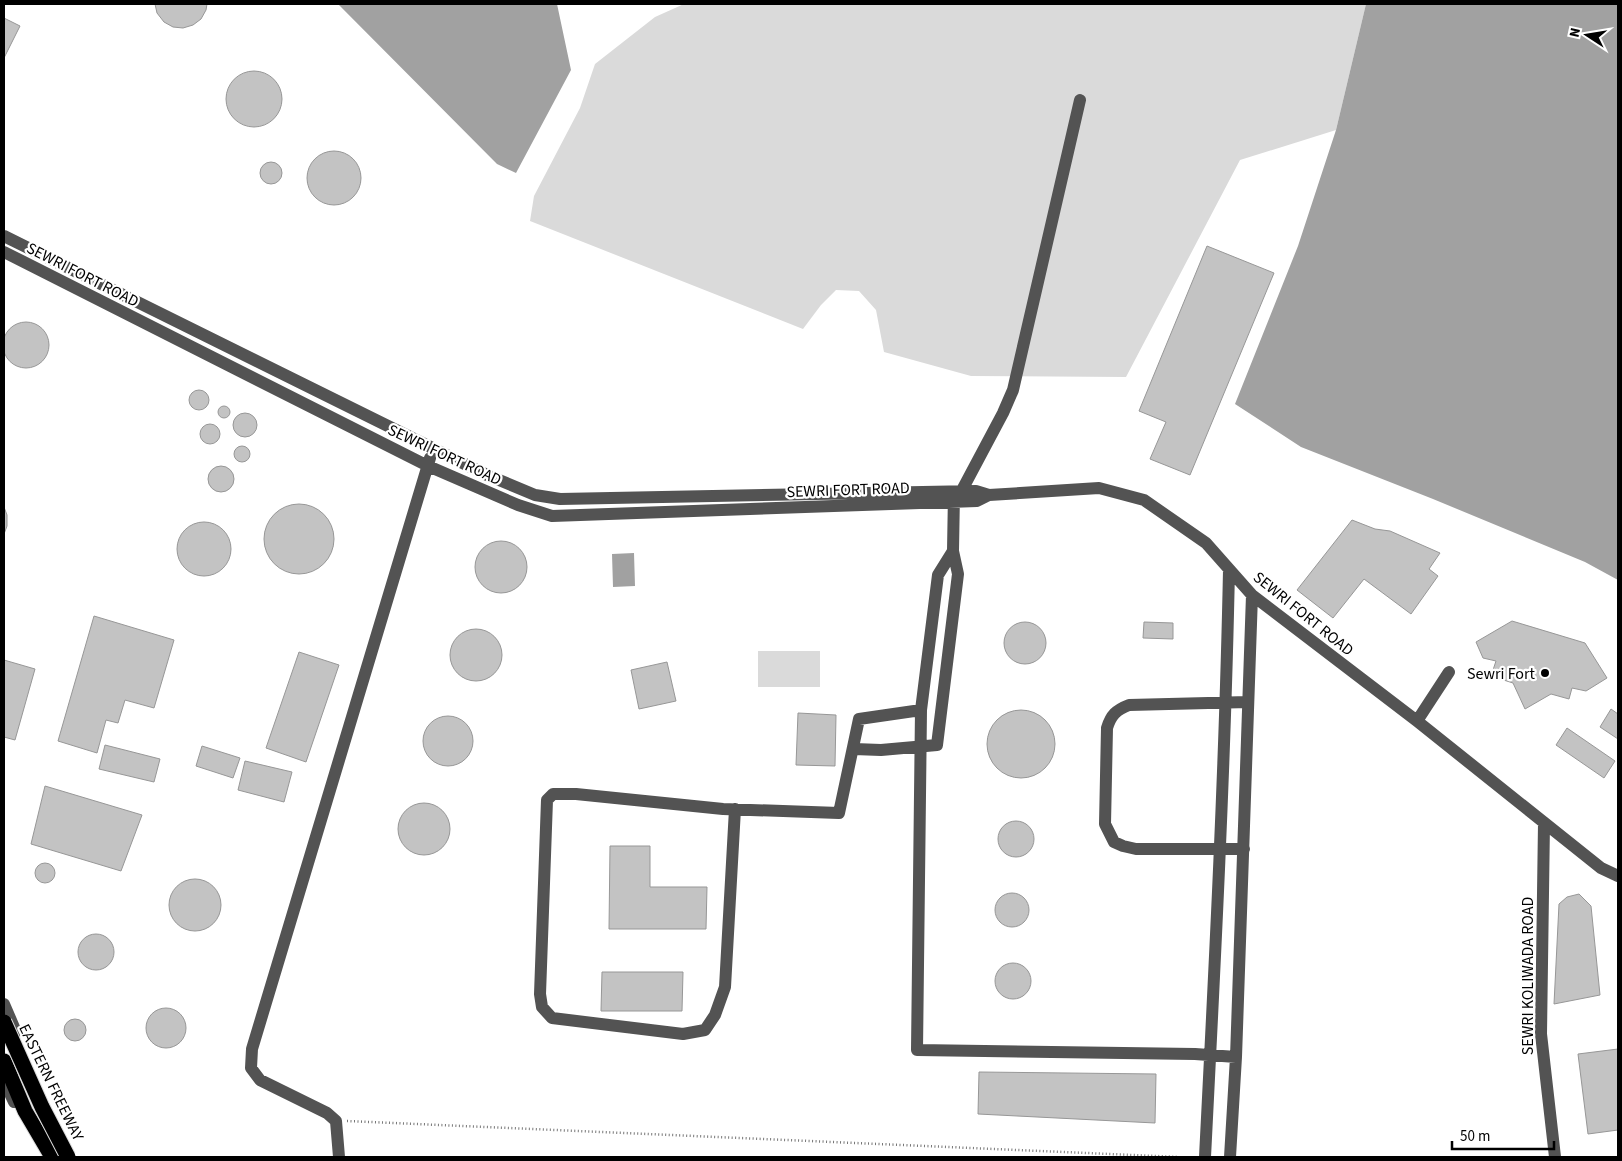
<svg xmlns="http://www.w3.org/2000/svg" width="1622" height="1161" font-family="'Source Sans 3',sans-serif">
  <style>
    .green { fill: #dadada }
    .water { fill: #a1a1a1 }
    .building { fill: #c3c3c3; stroke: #979797 }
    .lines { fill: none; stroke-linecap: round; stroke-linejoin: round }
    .highway-casing { stroke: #dbdbdb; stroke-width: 17 }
    .path { stroke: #757575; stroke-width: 2.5; stroke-dasharray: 1 2.5; stroke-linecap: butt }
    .minor { stroke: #535353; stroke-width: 12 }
    .highway { stroke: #000; stroke-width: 15 }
    .highway-bridge-casing { stroke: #dbdbdb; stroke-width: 17; stroke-linecap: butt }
    .highway-bridge { stroke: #000; stroke-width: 15 }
    .poi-dot { fill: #000; stroke: #fff; stroke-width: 2 }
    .labels { text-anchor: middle; stroke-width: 4.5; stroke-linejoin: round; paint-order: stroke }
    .street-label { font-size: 16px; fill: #000; stroke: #fff }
    .poi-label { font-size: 16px; fill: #000; stroke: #fff; text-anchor: end }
  </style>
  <rect width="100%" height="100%" fill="#fff"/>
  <!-- green -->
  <path class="green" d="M 684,4 L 1366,4 L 1336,130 L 1240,160 L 1126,377 L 971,376 L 884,352 L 876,310 L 859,291 L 836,290 L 821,305 L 803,329 L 530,221 L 534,196 L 580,108 L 595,64 L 655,17 Z
    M 758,651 L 820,651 L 820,687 L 758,687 Z"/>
  <!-- water -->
  <path class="water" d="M 338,4 L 557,4 L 571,70 L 516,173 L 497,164 Z
    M 1366,4 L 1618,4 L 1618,580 L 1585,562 L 1433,499 L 1301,447 L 1235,404 L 1298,246 L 1336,130 Z
    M 634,553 L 635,586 L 613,587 L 612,554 Z"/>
  <!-- building -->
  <path class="building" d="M 155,4 L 207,4 L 206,10 L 201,19 L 193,25 L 183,28 L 173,27 L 164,22 L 157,13 Z
    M 4,18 L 20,26 L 4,58 Z
    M226 99a28 28 0 1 1 56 0a28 28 0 1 1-56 0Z
    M307 178a27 27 0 1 1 54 0a27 27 0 1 1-54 0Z
    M260 173a11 11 0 1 1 22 0a11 11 0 1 1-22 0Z
    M 1207,246 L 1274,273 L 1190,475 L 1150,459 L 1166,422 L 1139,411 Z
    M3 345a23 23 0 1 1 46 0a23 23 0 1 1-46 0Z
    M189 400a10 10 0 1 1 20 0a10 10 0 1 1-20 0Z
    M218 412a6 6 0 1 1 12 0a6 6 0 1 1-12 0Z
    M233 425a12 12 0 1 1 24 0a12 12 0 1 1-24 0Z
    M200 434a10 10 0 1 1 20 0a10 10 0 1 1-20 0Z
    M234 454a8 8 0 1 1 16 0a8 8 0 1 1-16 0Z
    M208 479a13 13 0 1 1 26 0a13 13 0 1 1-26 0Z
    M264 539a35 35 0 1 1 70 0a35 35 0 1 1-70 0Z
    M 4,507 L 7,515 L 7,526 L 4,534 Z
    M 1352,520 L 1375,529 L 1390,531 L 1440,553 L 1429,569 L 1438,576 L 1411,614 L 1364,579 L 1333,618 L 1297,590 Z
    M177 549a27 27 0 1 1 54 0a27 27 0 1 1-54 0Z
    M475 567a26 26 0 1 1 52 0a26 26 0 1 1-52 0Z
    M 94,616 L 174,640 L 154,708 L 125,700 L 118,723 L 106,720 L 97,753 L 58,741 Z
    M 1512,621 L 1585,643 L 1607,678 L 1586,691 L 1572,688 L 1569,699 L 1551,694 L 1525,709 L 1513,683 L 1491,676 L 1496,661 L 1483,658 L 1476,642 Z
    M 1144,622 L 1173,623 L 1173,639 L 1143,638 Z
    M1004 643a21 21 0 1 1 42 0a21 21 0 1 1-42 0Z
    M450 655a26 26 0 1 1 52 0a26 26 0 1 1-52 0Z
    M 299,652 L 339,665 L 306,762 L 266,748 Z
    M 4,660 L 35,669 L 15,740 L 4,737 Z
    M 667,662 L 676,701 L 639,709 L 631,670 Z
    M 1611,709 L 1618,714 L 1618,739 L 1600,727 Z
    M987 744a34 34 0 1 1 68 0a34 34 0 1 1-68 0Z
    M 798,713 L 836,715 L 835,766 L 796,765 Z
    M423 741a25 25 0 1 1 50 0a25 25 0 1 1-50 0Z
    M 1567,728 L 1615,761 L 1604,778 L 1556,745 Z
    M 105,745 L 160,759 L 154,782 L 99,769 Z
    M 202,746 L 240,758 L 233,778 L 196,766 Z
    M 245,761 L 292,772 L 284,802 L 238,790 Z
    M 45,786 L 142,815 L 121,871 L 31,844 Z
    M398 829a26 26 0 1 1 52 0a26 26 0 1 1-52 0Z
    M998 839a18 18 0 1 1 36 0a18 18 0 1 1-36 0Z
    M 610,846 L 650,846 L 650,887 L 707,887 L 706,929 L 609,929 Z
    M35 873a10 10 0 1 1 20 0a10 10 0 1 1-20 0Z
    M169 905a26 26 0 1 1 52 0a26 26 0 1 1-52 0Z
    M995 910a17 17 0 1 1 34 0a17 17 0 1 1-34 0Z
    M 1579,894 L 1591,906 L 1600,995 L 1554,1004 L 1559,904 L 1567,897 Z
    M78 952a18 18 0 1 1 36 0a18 18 0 1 1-36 0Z
    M995 981a18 18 0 1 1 36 0a18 18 0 1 1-36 0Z
    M 602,972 L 683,972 L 682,1011 L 601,1011 Z
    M146 1028a20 20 0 1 1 40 0a20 20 0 1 1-40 0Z
    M64 1030a11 11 0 1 1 22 0a11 11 0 1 1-22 0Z
    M 1618,1049 L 1618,1130 L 1588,1134 L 1578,1054 Z
    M 979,1072 L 1156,1074 L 1155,1123 L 978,1114 Z"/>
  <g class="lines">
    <!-- highway casing -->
    <g class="highway-casing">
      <path id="highway" d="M 4,1061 L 25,1111 L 52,1157"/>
    </g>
    <!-- path -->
    <path class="path" d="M 347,1121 L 1179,1157"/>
    <!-- minor -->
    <path class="minor" d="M 4,236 L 487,475 L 535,495 L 560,499 L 976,491 L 989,495
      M 4,252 L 428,466 L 518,505 L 552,516 L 977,501 L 989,495 L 1099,488 L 1144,500 L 1206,543 L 1252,595 L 1417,721 L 1601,868 L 1618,876
      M 961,499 L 961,492 L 1003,413 L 1013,390 L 1080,100
      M 921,710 L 917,1050 L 1195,1054 L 1236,1057
      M 1417,721 L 1449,672
      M 854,749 L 881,750 L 937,745 L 958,574 L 953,551 L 954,493
      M 735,809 L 725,987 L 715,1015 L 705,1030 L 683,1034 L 552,1018 L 542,1007 L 540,994 L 547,800 L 553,794 L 576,794 L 723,809 L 839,813 L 859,719 L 921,710 L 938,575 L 953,551
      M 1544,823 L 1541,1034 L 1555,1157
      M 1244,849 L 1136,849 L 1123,846 L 1114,842 L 1105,824 L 1107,728 C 1111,715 1116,710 1129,705 L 1248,702
      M 4,1004 L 16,1032
      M 4,1081 L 14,1102
      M 339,1157 L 336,1121 L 327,1113 L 260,1080 L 251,1068 L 252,1049 L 430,458
      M 1205,1157 C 1215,961 1225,766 1229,570
      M 1230,1157 L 1236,1057 L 1252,595"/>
    <!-- highway -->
    <use href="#highway" class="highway"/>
    <!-- highway-bridge casing -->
    <g class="highway-bridge-casing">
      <path id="highway-bridge" d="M 4,1022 L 42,1107 L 68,1157"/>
    </g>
    <!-- highway-bridge -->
    <use href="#highway-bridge" class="highway-bridge"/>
  </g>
  <!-- markers -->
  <circle class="poi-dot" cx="1545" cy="673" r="5"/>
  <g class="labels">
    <!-- street labels -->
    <g class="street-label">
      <text transform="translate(83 274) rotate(27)" y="6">SEWRI FORT ROAD</text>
      <text transform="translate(445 454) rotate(25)" y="6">SEWRI FORT ROAD</text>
      <text transform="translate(848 489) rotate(-2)" y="6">SEWRI FORT ROAD</text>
      <text transform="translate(1304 613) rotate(39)" y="6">SEWRI FORT ROAD</text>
      <text transform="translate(1527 976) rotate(-90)" y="6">SEWRI KOLIWADA ROAD</text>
      <text transform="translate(52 1082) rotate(64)" y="6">EASTERN FREEWAY</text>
    </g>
    <!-- poi labels -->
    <g class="poi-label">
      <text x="1535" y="679">Sewri Fort</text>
    </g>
  </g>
  <!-- border -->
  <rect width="1622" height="1161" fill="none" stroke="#000000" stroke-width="10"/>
  <!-- north arrow -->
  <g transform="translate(1587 35) rotate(282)" stroke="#ffffff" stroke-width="4" paint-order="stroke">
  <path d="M0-4L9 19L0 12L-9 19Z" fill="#000000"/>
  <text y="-8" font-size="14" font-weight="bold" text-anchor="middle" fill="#000000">N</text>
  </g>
  <!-- scale -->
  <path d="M1452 1141v8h102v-8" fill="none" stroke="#000000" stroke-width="2.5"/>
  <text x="1460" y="1141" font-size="15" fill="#000000" stroke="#ffffff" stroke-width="4" paint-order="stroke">50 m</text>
</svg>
